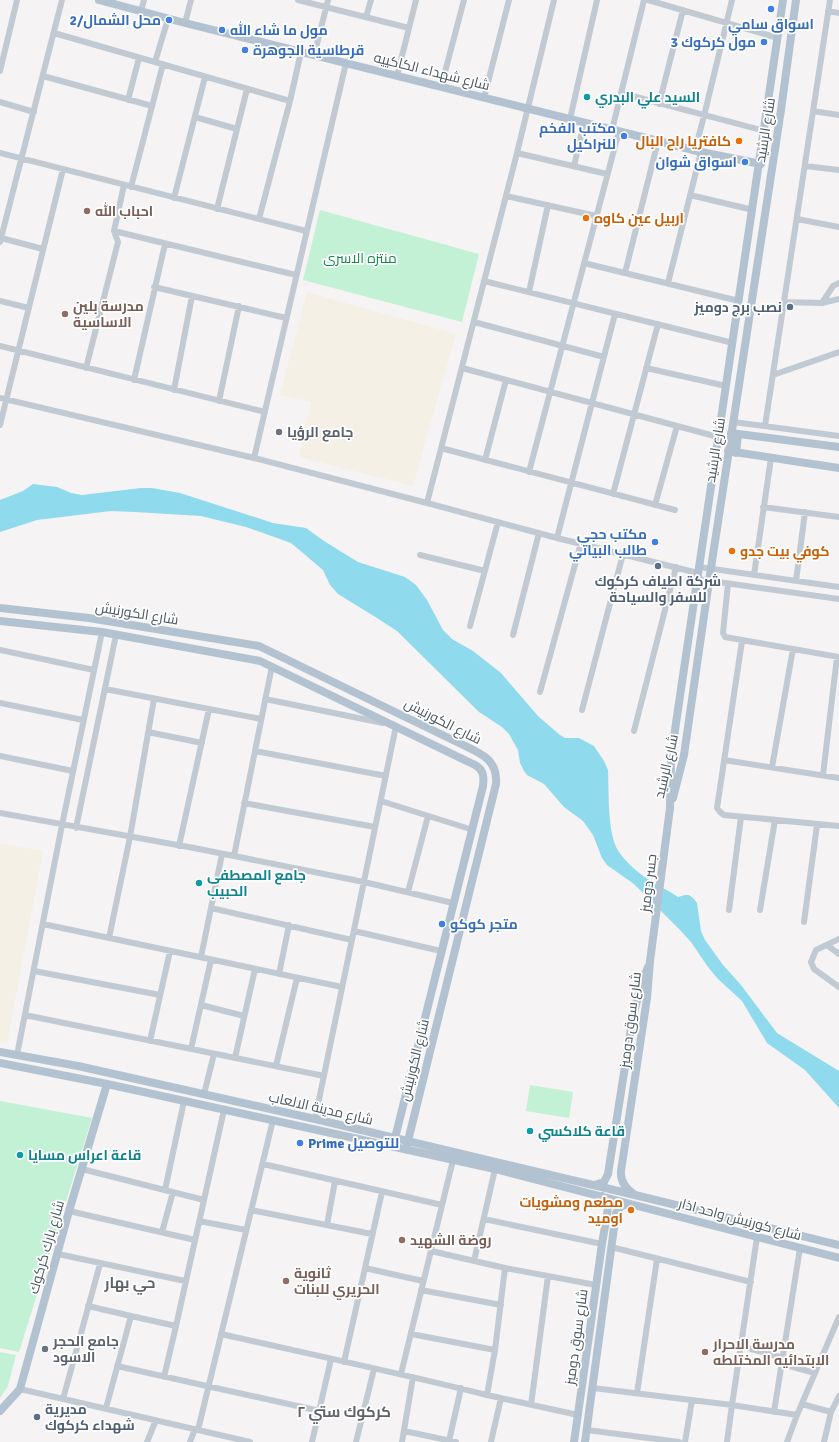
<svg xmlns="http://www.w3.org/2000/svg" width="839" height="1442" font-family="Signika,Cairo,sans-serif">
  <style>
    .green { fill: #c3f1d5 }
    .sand { fill: #f5f0e5 }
    .water { fill: #90daee }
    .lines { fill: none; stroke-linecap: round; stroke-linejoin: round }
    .minor { stroke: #c1cad2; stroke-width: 6 }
    .major { stroke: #b3c2d1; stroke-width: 8 }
    .shop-dot { fill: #3f7fe0; stroke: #fff; stroke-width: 1.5 }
    .culture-dot { fill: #0f9aa8; stroke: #fff; stroke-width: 1.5 }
    .food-dot { fill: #e8710a; stroke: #fff; stroke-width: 1.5 }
    .education-dot { fill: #8d6e63; stroke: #fff; stroke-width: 1.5 }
    .service-dot { fill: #5c6f8a; stroke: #fff; stroke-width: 1.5 }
    .worship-dot { fill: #6b7280; stroke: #fff; stroke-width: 1.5 }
    .labels { text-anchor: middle; stroke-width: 3.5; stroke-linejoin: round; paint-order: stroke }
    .shop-label { font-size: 14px; font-weight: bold; fill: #366cbe; stroke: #fff; text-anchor: end }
    .street-label { font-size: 14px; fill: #4a5661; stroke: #fff }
    .culture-label { font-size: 14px; font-weight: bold; fill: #0d838f; stroke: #fff; text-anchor: start }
    .food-label { font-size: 14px; font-weight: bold; fill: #c56008; stroke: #fff; text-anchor: end }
    .education-label { font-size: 14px; font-weight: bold; fill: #785e54; stroke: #fff; text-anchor: start }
    .park-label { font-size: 14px; fill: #17864f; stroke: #fff }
    .service-label { font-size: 14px; font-weight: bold; fill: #4e5e75; stroke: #fff; text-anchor: end }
    .worship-label { font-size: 14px; font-weight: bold; fill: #5b616d; stroke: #fff; text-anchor: start }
    .neighbourhood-label { font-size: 15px; font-weight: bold; fill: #5f6368; stroke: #fff }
  </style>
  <rect width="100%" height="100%" fill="#f5f3f3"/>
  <!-- green -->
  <path class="green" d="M 320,210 L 479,254 L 462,322 L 303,280 Z
    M 530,1085 L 573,1092 L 569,1118 L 526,1111 Z
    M 0,1101 L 92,1118 L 19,1352 L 0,1348 Z
    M 0,1352 L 16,1355 L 8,1386 L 0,1398 Z"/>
  <!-- sand -->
  <path class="sand" d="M 307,292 L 456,334 L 413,486 L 299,457 L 311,402 L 280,395 Z
    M 0,843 L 43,851 L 7,1043 L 0,1041 Z"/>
  <!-- water -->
  <path class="water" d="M 33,484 L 57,487 L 71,493 L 82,495 L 141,488 L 152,488 L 180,493 L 273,523 L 306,528 L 324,541 L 358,562 L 405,577 L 416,585 L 427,600 L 443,630 L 452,639 L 473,651 L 501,673 L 538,716 L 560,735 L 565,738 L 579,738 L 594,746 L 604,761 L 608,770 C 609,792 607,835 619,852 C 626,862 637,872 646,878 C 656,885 668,890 678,897 L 685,895 L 689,895 L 694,899 L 697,903 L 701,931 L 705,940 L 723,965 L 741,985 L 777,1033 L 839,1071 L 839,1108 L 805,1070 L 767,1043 L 742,1001 L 718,979 L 708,967 L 691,942 L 680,930 L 634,884 L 607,865 L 602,858 L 593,835 L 583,821 L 564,807 L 544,784 L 527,775 L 524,771 L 520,763 L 518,750 L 509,734 L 502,727 L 479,712 L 397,631 L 377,618 L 338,594 L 330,585 L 323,570 L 291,543 L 246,527 L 201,516 L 135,512 L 111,511 L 37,520 L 0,532 L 0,500 L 23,491 Z"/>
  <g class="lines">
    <!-- minor -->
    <path class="minor" d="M 298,0 L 409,28
      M 648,0 L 778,38
      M 141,11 L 144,0
      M 828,11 L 839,13
      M 366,17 L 371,0
      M 185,23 L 191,0
      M 54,33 L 290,101
      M 314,56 L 328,0
      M 155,62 L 168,19
      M 0,71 L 17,0
      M 43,76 L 152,106
      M 397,76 L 416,0
      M 441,87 L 464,0
      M 621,93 L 765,131
      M 484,98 L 509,0
      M 128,100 L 139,58
      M 0,102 L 34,112
      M 659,104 L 683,10
      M 813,111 L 839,115
      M 195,117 L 237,129
      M 570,119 L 597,0
      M 612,130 L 644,0
      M 695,150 L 704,116 L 732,0
      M 0,153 L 306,231
      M 517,153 L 607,174
      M 574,166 L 584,123
      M 805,166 L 839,170
      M 131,187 L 163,64
      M 690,195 L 753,210
      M 506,196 L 596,216
      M 174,198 L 205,77
      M 217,209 L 247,89
      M 259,219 L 290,101 L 301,52
      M 797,219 L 839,227
      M 114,231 L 296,275
      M 1,238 L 43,249
      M 0,242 L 62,0
      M 584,263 L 739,301
      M 625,273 L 658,141
      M 484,281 L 733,343
      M 668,283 L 701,152
      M 154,287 L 286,318
      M 529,292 L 548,205
      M 0,301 L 29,308
      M 784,302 L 822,303 L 839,299
      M 822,303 L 833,286 L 839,283
      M 474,322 L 604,357
      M 0,346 L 265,412
      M 86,368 L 118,242 L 114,231 L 124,185
      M 462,368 L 718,437
      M 646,368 L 726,386
      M 773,375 L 839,352
      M 134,380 L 165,244
      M 174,390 L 192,296
      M 0,398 L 254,458 L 427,503 L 557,538 L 698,573
      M 219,401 L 239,306
      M 733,422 L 839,436
      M 0,425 L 63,169
      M 765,426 L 830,0
      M 441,448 L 675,510
      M 254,458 L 346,63
      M 485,460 L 506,380
      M 529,472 L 619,131
      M 613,494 L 658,324
      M 427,503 L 517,153 L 554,0
      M 655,505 L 677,426
      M 763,507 L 839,517
      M 557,538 L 615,314
      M 420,555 L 485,571
      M 699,567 L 839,587
      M 754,575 L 771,458
      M 697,579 L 839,599
      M 796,581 L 805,512
      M 728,584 L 723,633 L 725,637 L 839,657
      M 470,626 L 498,522
      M 513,635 L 539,533
      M 742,641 L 717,808 L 720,812 L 724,815 L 839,826
      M 0,650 L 94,670
      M 105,689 L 261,719
      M 540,692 L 581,543
      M 265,699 L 383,723
      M 0,703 L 83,720
      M 582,710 L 623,554
      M 634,731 L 676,567
      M 148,732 L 202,743
      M 255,751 L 386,776
      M 0,756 L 73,771
      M 724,760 L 839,778
      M 772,767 L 793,649
      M 823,775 L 837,657
      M 381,801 L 473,830
      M 244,803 L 375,827
      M 0,813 L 194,848 L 364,882 L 453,903
      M 76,828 L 116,635
      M 179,846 L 209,709
      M 234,856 L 272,666
      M 408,892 L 428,816
      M 211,908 L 352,940
      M 729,910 L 741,817
      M 760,910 L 775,820
      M 804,922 L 817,825
      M 43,924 L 342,987
      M 354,931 L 441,951
      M 109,938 L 130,837 L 154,699
      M 839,939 L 816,950 L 811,962 L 814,969 L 839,987
      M 827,945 L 839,954
      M 201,957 L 222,854
      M 34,971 L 160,995
      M 279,974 L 289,925
      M 201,1005 L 244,1016
      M 25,1015 L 324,1076
      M 150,1041 L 170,951
      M 191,1049 L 211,960
      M 17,1055 L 62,825 L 102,632
      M 235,1058 L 255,969
      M 276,1066 L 297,978
      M 204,1094 L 214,1054
      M 315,1119 L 396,726 L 394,725
      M 263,1164 L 442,1205
      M 82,1169 L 204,1200
      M 165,1190 L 184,1101
      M 251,1210 L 372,1234
      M 69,1211 L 195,1240
      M 484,1219 L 602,1244
      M 199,1221 L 246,1230
      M 327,1225 L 335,1181
      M 162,1232 L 173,1192
      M 611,1247 L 751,1282
      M 431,1251 L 505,1268
      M 58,1254 L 185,1281
      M 474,1261 L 495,1169
      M 365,1268 L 423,1281
      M 421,1290 L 501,1305
      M 88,1306 L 131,1316
      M 221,1334 C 310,1354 399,1373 487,1395
      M 411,1334 L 495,1350 L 505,1268 L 596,1285
      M 741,1346 L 783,1358
      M 495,1350 L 487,1395 L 578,1415
      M 344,1362 L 382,1192
      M 782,1364 L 815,1373
      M 117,1366 L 320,1411
      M 401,1374 L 453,1160
      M 164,1377 L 176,1326 L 224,1110
      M 593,1388 L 732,1405 L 757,1237
      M 20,1389 L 250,1442
      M 637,1393 L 657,1259
      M 63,1399 L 100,1264
      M 802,1404 L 831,1412
      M 531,1405 L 548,1276
      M 106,1408 L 131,1316 L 176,1326
      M 774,1412 L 800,1248
      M 797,1415 L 839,1317
      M 198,1430 L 273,1120
      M 587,1430 L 679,1442
      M 404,1431 L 456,1442
      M 449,1441 L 461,1388
      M 147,1442 L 156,1420
      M 190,1442 L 195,1429
      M 312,1442 L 331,1359
      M 356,1442 L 374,1369
      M 402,1442 L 413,1377
      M 491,1442 L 501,1398
      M 685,1442 L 692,1400
      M 727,1442 L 732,1405 L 797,1415 L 787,1442
      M 824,1442 L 831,1412 L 839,1396"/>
    <!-- major -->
    <path class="major" d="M 99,0 L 185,23 L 658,141 L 701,152 L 761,164
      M 731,433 L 839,447
      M 728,451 L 839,468
      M 736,453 L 738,434
      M 0,608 L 89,618 L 259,646 L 459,743 C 479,753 498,758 496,784 L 406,1149
      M 0,621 L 102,632 L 260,661 L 475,765 C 484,770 484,777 483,786 L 393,1146
      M 673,798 L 684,755 L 709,581 L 781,110 L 796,0
      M 0,1052 L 78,1066 L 315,1119 L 635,1195 L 839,1245
      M 0,1063 L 107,1084 L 495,1169 L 839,1258
      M 594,1185 L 604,1182 L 608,1174 L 633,1016 L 641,985 L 648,967
      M 635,1195 C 626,1189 620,1182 621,1171 L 647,998 L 650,961 L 670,808 L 671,760 L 676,723 C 710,482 749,241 783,0
      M 0,1411 L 20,1389 L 69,1211 L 107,1084
      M 574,1442 L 602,1244 L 608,1208 L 607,1200 L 602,1196
      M 585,1442 L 616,1213 L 621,1206 L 629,1204"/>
  </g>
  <!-- markers -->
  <g class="shop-dot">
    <circle cx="771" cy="9" r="4"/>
    <circle cx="169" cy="20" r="4"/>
    <circle cx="222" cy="30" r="4"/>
    <circle cx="764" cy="42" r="4"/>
    <circle cx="245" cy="50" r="4"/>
    <circle cx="624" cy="136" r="4"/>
    <circle cx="745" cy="162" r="4"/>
    <circle cx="655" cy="542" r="4"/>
    <circle cx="442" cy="924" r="4"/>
    <circle cx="300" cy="1143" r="4"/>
  </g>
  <g class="culture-dot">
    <circle cx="587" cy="97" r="4"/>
    <circle cx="199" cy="883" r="4"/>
    <circle cx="530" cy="1131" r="4"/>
    <circle cx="20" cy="1155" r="4"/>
  </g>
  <g class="food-dot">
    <circle cx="739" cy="141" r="4"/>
    <circle cx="586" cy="218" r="4"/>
    <circle cx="732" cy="551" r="4"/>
    <circle cx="631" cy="1210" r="4"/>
  </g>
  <g class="education-dot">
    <circle cx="87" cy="211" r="4"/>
    <circle cx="65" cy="314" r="4"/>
    <circle cx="402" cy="1240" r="4"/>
    <circle cx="286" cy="1281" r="4"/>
    <circle cx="705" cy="1352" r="4"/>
  </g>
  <g class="service-dot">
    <circle cx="790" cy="307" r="4"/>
    <circle cx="658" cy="566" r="4"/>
    <circle cx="37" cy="1417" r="4"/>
  </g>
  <g class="worship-dot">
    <circle cx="279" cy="432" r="4"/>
    <circle cx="45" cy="1349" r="4"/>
  </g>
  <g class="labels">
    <!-- shop labels -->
    <g class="shop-label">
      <text x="161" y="25">محل الشمال/2</text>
      <text x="771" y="29" text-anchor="middle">اسواق سامي</text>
      <text x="230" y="35" text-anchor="start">مول ما شاء الله</text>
      <text x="756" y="47">مول كركوك 3</text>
      <text x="253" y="55" text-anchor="start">قرطاسية الجوهرة</text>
      <text x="616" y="133">مكتب الفخم<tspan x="616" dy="16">للنراكيل</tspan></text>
      <text x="737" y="167">اسواق شوان</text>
      <text x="647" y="539">مكتب حجي<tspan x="647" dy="16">طالب البياتي</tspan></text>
      <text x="450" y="929" text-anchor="start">متجر كوكو</text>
      <text x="308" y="1148" text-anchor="start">Prime للتوصيل</text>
    </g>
    <!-- street labels -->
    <g class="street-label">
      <text transform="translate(432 71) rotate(14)" y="5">شارع شهداء الكاكييه</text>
      <text transform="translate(765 130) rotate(-81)" y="5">شارع الرشيد</text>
      <text transform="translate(715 450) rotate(-81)" y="5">شارع الرشيد</text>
      <text transform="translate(137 613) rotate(9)" y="5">شارع الكورنيش</text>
      <text transform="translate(443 721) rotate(27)" y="5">شارع الكورنيش</text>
      <text transform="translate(666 766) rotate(-77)" y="5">شارع الرشيد</text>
      <text transform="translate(648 883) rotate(-83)" y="5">جسر دوميز</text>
      <text transform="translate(630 1020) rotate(-83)" y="5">شارع سوق دوميز</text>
      <text transform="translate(414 1060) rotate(-76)" y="5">شارع الكورنيش</text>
      <text transform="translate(321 1108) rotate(13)" y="5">شارع مدينة الالعاب</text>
      <text transform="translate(740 1219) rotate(15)" y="5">شارع كورنيش واحد اذار</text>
      <text transform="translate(46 1247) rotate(-74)" y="5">شارع بارك كركوك</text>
      <text transform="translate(576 1337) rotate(-82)" y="5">شارع سوق دوميز</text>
    </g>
    <!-- culture labels -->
    <g class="culture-label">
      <text x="595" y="102">السيد علي البدري</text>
      <text x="207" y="880">جامع المصطفى<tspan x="207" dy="16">الحبيب</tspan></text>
      <text x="538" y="1136">قاعة كلاكسي</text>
      <text x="28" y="1160">قاعة اعراس مسايا</text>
    </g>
    <!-- food labels -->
    <g class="food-label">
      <text x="731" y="146">كافتريا راح البال</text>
      <text x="594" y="223" text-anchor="start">اربيل عين كاوه</text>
      <text x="740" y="556" text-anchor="start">كوفي بيت جدو</text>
      <text x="623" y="1207">مطعم ومشويات<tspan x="623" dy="16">اوميد</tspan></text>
    </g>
    <!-- education labels -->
    <g class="education-label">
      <text x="95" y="216">احباب الله</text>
      <text x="73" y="311">مدرسة بلين<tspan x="73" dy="16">الاساسية</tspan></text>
      <text x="410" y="1245">روضة الشهيد</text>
      <text x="294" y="1278">ثانوية<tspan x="294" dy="16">الحريري للبنات</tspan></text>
      <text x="713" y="1349">مدرسة الاحرار<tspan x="713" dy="16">الابتدائيه المختلطه</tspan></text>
    </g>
    <!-- park labels -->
    <g class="park-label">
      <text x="360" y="263">منتزه الاسرى</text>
    </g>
    <!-- service labels -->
    <g class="service-label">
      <text x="782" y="312">نصب برج دوميز</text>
      <text x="658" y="586" text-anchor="middle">شركة اطياف كركوك<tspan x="658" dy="16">للسفر والسياحة</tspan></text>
      <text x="45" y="1414" text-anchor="start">مديرية<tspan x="45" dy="16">شهداء كركوك</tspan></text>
    </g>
    <!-- worship labels -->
    <g class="worship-label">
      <text x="287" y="437">جامع الرؤيا</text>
      <text x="53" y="1346">جامع الحجر<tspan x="53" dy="16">الاسود</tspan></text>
    </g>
    <!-- neighbourhood labels -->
    <g class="neighbourhood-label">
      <text x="130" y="1288">حي بهار</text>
      <text x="344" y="1417">كركوك ستي ٢</text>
    </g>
  </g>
</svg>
